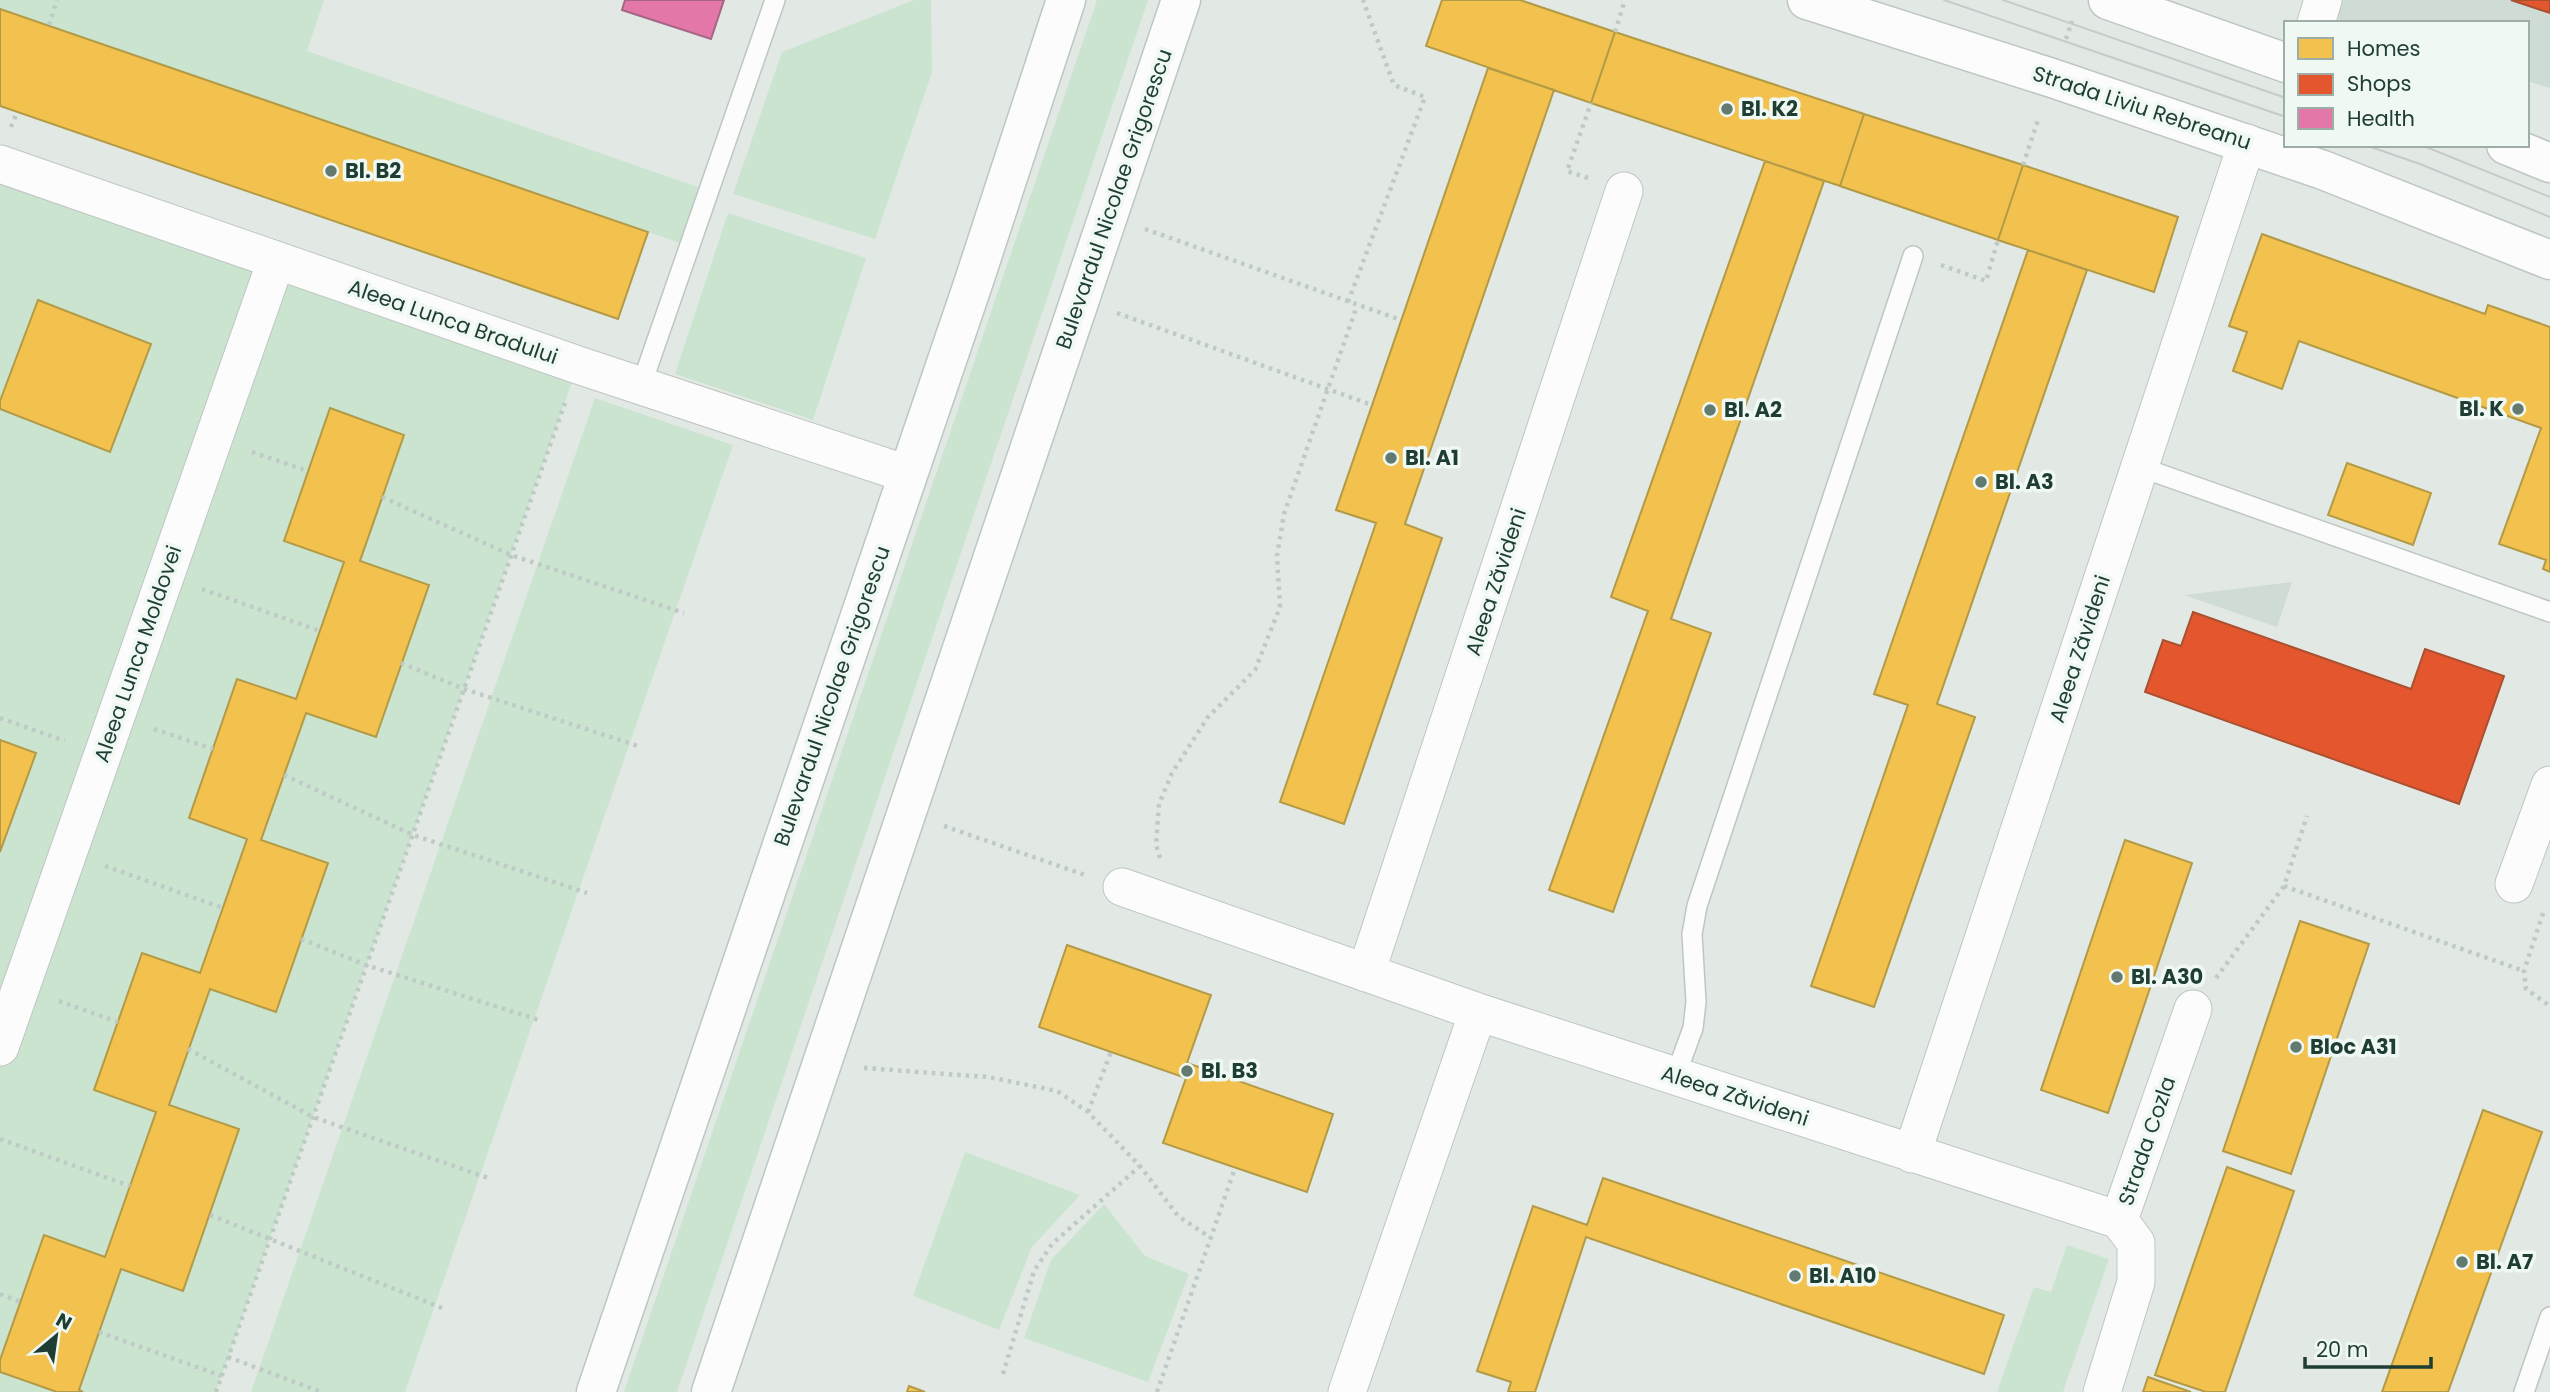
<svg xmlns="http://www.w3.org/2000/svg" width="2550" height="1392" font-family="Poppins,sans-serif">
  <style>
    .built { fill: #cfdbd5 }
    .green { fill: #cae4d0 }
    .homes { fill: #f2c14e; stroke: #b29a46; stroke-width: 2 }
    .shops { fill: #e4572e; stroke: #a95030; stroke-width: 2 }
    .health { fill: #e377a8; stroke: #a86685; stroke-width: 2 }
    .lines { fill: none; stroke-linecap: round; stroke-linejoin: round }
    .service-casing { stroke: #bfc6c2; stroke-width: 22 }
    .minor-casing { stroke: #bfc6c2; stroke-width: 39 }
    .tertiary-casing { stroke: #bfc6c2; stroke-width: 41 }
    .secondary-casing { stroke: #bdc7c2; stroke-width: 41 }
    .path { stroke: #bfcac6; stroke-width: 4.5; stroke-dasharray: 3.5 5; stroke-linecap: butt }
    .service { stroke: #fbfcfb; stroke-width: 19 }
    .minor { stroke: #fbfcfb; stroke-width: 37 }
    .tertiary { stroke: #fbfcfb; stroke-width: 38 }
    .secondary { stroke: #fbfcfb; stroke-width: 38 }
    .tram { stroke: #c6cbc9; stroke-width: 2 }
    .poi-dot { fill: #637a71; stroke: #f0f8f3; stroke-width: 2.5 }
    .labels { text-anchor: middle; stroke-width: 7; stroke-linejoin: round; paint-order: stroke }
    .street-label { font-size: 21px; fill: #1e3e33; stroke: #f0f8f3 }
    .poi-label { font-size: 21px; font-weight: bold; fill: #1e3e33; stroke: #f0f8f3; text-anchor: start }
  </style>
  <rect width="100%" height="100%" fill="#e2e9e5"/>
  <!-- built -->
  <path class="built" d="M 2328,0 L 2550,0 L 2550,88 L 2527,81 L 2527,23 L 2351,23 L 2323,14 Z
    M 2292,582 L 2277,627 L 2184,595 Z"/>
  <!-- green -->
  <path class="green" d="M 0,0 L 324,0 L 307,51 L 709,191 L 680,243 L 0,9 Z
    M 914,0 L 931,0 L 932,72 L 875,239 L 733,194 L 782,52 Z
    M 1097,0 L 1148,0 L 677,1392 L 624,1392 Z
    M 0,164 L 578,365 L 216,1392 L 0,1392 Z
    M 728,213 L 866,258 L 813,420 L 675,374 Z
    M 595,398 L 733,445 L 405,1392 L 251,1392 Z
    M 965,1152 L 1080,1195 L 1032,1247 L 999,1330 L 913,1296 Z
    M 1104,1204 L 1145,1256 L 1189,1274 L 1148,1382 L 1024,1338 L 1051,1260 Z
    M 2067,1245 L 2109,1259 L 2063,1392 L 1997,1392 L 2034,1287 L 2051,1292 Z"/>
  <!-- homes -->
  <path class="homes" d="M 1442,0 L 1520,0 L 1615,32 L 1591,103 L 1426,46 Z
    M 0,9 L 648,232 L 618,319 L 0,106 Z
    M 1615,32 L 1864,114 L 1840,186 L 1591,103 Z
    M 1488,68 L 1554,90 L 1405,524 L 1442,538 L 1344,824 L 1280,802 L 1376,523 L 1336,510 Z
    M 1864,114 L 2023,165 L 1998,240 L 1840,186 Z
    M 1765,161 L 1824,181 L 1671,619 L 1711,633 L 1613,912 L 1549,890 L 1648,611 L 1611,597 Z
    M 2023,165 L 2178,217 L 2154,292 L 1998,240 Z
    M 2262,234 L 2485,314 L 2488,305 L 2550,327 L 2550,572 L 2543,569 L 2546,560 L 2499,544 L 2541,428 L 2299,341 L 2282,389 L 2233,371 L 2247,332 L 2229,326 Z
    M 2028,250 L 2087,270 L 1937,704 L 1975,717 L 1874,1007 L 1811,986 L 1908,705 L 1874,694 Z
    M 38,300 L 151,344 L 110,452 L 0,409 L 0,401 Z
    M 330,408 L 404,435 L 360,561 L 429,585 L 376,737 L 306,713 L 261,840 L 328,863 L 276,1012 L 210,989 L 169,1105 L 239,1129 L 183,1291 L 121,1269 L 79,1390 L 83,1392 L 57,1392 L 0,1372 L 0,1360 L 44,1235 L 105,1257 L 130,1186 L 156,1112 L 94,1090 L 142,953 L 200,973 L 247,839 L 189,818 L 237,679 L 296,699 L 344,562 L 284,541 Z
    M 2347,463 L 2431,493 L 2413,545 L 2328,515 Z
    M 0,740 L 36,753 L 0,852 Z
    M 2125,840 L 2192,863 L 2108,1113 L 2041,1090 Z
    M 2300,921 L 2369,944 L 2291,1174 L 2223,1151 Z
    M 1067,945 L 1211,995 L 1187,1063 L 1333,1114 L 1307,1192 L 1163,1143 L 1186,1078 L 1039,1027 Z
    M 2483,1110 L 2542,1132 L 2448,1392 L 2382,1392 Z
    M 2227,1167 L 2294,1191 L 2225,1392 L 2206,1392 L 2155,1375 Z
    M 1603,1178 L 2004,1315 L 1984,1374 L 1586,1237 L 1535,1392 L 1508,1392 L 1511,1382 L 1477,1371 L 1533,1206 L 1587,1225 Z
    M 2148,1377 L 2191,1392 L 2143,1392 Z
    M 909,1386 L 925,1392 L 907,1392 Z"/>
  <!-- shops -->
  <path class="shops" d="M 2511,0 L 2550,0 L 2550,13 Z
    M 2193,612 L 2411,689 L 2425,649 L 2504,676 L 2459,804 L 2145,692 L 2163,640 L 2181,646 Z"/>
  <!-- health -->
  <path class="health" d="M 625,0 L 724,0 L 711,39 L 622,10 Z"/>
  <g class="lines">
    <!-- service casing -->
    <g class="service-casing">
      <path id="service" d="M 641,386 L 775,0
        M 2140,467 L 2550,612
        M 1675,1077 L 1693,1028 L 1696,1002 L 1692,934 L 1697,906 L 1913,256
        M 2524,1392 L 2550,1317"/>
    </g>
    <!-- minor casing -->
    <g class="minor-casing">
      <path id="minor" d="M 2316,23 L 2323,0
        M 0,164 L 578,365 L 907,474
        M 2514,884 L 2550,785
        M 1122,887 L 1478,1012 L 2119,1220
        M 1366,973 L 1624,191
        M 0,1047 L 276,261
        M 1912,1154 L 2247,143
        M 2119,1220 L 2193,1009
        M 1347,1392 L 1478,1012
        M 2102,1392 L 2136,1282 L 2136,1243 L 2119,1220"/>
    </g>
    <!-- tertiary casing -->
    <g class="tertiary-casing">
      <path id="tertiary" d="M 1807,0 L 2052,78 L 2323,170 L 2550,260
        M 2108,0 L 2286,63
        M 2506,145 L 2550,163"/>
    </g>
    <!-- secondary casing -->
    <g class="secondary-casing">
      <path id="secondary" d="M 596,1392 L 974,281 L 1066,0
        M 711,1392 L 1181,0"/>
    </g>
    <!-- path -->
    <path class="path" d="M 49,25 L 57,0
      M 1615,32 L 1625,0
      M 2066,39 L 2072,21
      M 11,127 L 17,112
      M 2023,165 L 2039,117
      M 1588,178 L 1567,171 L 1591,103
      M 1145,229 L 1401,320
      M 1941,265 L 1986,281 L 1998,240
      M 1348,302 L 1425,97 L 1394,85 L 1363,0
      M 1117,313 L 1372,405
      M 252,452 L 308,471
      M 382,497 L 511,555 L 684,613
      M 202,589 L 320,631
      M 401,663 L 464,689 L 638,746
      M 0,718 L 65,741
      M 154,729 L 213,749
      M 284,775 L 413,835 L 587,893
      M 944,826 L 1085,875
      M 1160,858 L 1156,845 L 1159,804 L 1172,773 L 1208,717 L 1255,670 L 1280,607 L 1277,556 L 1284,514 L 1357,306
      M 105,866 L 223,908
      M 2284,886 L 2524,971
      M 2543,913 L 2524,971 L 2526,989 L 2550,1006
      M 301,939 L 366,965 L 542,1021
      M 2216,978 L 2284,886 L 2307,816
      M 59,1001 L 118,1022
      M 188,1049 L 313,1117 L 488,1178
      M 864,1068 L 988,1077 L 1057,1091 L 1088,1112 L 1140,1166 L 1178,1216 L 1211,1238
      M 1088,1112 L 1111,1052
      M 0,1139 L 130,1186
      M 210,1215 L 442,1308
      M 0,1294 L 21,1302
      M 99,1332 L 222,1376
      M 228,1357 L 321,1392
      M 1003,1374 L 1034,1271 L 1052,1244 L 1140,1166
      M 216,1392 L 565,403
      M 1157,1392 L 1235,1168"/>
    <!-- service -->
    <use href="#service" class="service"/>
    <!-- minor -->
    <use href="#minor" class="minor"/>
    <!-- tertiary -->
    <use href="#tertiary" class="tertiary"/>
    <!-- secondary -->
    <use href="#secondary" class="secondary"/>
    <!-- tram -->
    <path class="tram" d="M 1944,0 L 2286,117
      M 2003,0 L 2286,98
      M 2365,145 L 2420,164 L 2550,217
      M 2421,145 L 2550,197"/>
  </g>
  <!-- markers -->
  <g class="poi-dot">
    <circle cx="1727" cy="109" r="7"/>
    <circle cx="331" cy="171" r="7"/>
    <circle cx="2518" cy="409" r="7"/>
    <circle cx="1710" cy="410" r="7"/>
    <circle cx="1391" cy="458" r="7"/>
    <circle cx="1981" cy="482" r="7"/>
    <circle cx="2117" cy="977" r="7"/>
    <circle cx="2296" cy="1047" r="7"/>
    <circle cx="1187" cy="1071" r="7"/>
    <circle cx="2462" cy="1262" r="7"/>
    <circle cx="1795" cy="1276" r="7"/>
  </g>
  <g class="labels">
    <!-- street labels -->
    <g class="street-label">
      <text transform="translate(2142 108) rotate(18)" y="7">Strada Liviu Rebreanu</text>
      <text transform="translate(1114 199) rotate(-71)" y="7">Bulevardul Nicolae Grigorescu</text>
      <text transform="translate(453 322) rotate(19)" y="7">Aleea Lunca Bradului</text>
      <text transform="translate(1496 582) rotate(-72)" y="7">Aleea Zăvideni</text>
      <text transform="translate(2080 649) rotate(-72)" y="7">Aleea Zăvideni</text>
      <text transform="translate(138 654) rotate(-71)" y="7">Aleea Lunca Moldovei</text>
      <text transform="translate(832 696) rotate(-71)" y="7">Bulevardul Nicolae Grigorescu</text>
      <text transform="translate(1735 1096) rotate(18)" y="7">Aleea Zăvideni</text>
      <text transform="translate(2147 1141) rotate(-71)" y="7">Strada Cozla</text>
    </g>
    <!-- poi labels -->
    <g class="poi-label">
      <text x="1741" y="116">Bl. K2</text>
      <text x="345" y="178">Bl. B2</text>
      <text x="2504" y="416" text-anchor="end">Bl. K</text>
      <text x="1724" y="417">Bl. A2</text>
      <text x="1405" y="465">Bl. A1</text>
      <text x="1995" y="489">Bl. A3</text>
      <text x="2131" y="984">Bl. A30</text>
      <text x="2310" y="1054">Bloc A31</text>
      <text x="1201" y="1078">Bl. B3</text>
      <text x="2476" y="1269">Bl. A7</text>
      <text x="1809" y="1283">Bl. A10</text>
    </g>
  </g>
  <!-- legend -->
  <rect x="2284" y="21" width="245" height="126" fill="#f0f8f3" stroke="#9caea6" stroke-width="2"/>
  <rect x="2298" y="38" width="35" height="21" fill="#f2c14e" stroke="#9caea6" stroke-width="2"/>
  <text x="2347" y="56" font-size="21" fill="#1e3e33">Homes</text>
  <rect x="2298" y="74" width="35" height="21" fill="#e4572e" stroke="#9caea6" stroke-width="2"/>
  <text x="2347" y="91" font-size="21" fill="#1e3e33">Shops</text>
  <rect x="2298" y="108" width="35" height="21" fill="#e377a8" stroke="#9caea6" stroke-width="2"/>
  <text x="2347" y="126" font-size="21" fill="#1e3e33">Health</text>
  <!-- north arrow -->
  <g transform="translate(56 1336) rotate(29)" stroke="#f0f8f3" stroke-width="5" paint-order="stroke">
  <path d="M0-5L12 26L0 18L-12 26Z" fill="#1e3e33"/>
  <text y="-10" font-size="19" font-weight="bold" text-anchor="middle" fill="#1e3e33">N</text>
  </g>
  <!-- scale -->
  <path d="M2305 1357v10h126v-10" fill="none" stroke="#1e3e33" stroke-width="3.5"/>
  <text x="2316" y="1357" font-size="21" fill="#1e3e33" stroke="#f0f8f3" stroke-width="5" paint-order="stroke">20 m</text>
</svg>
